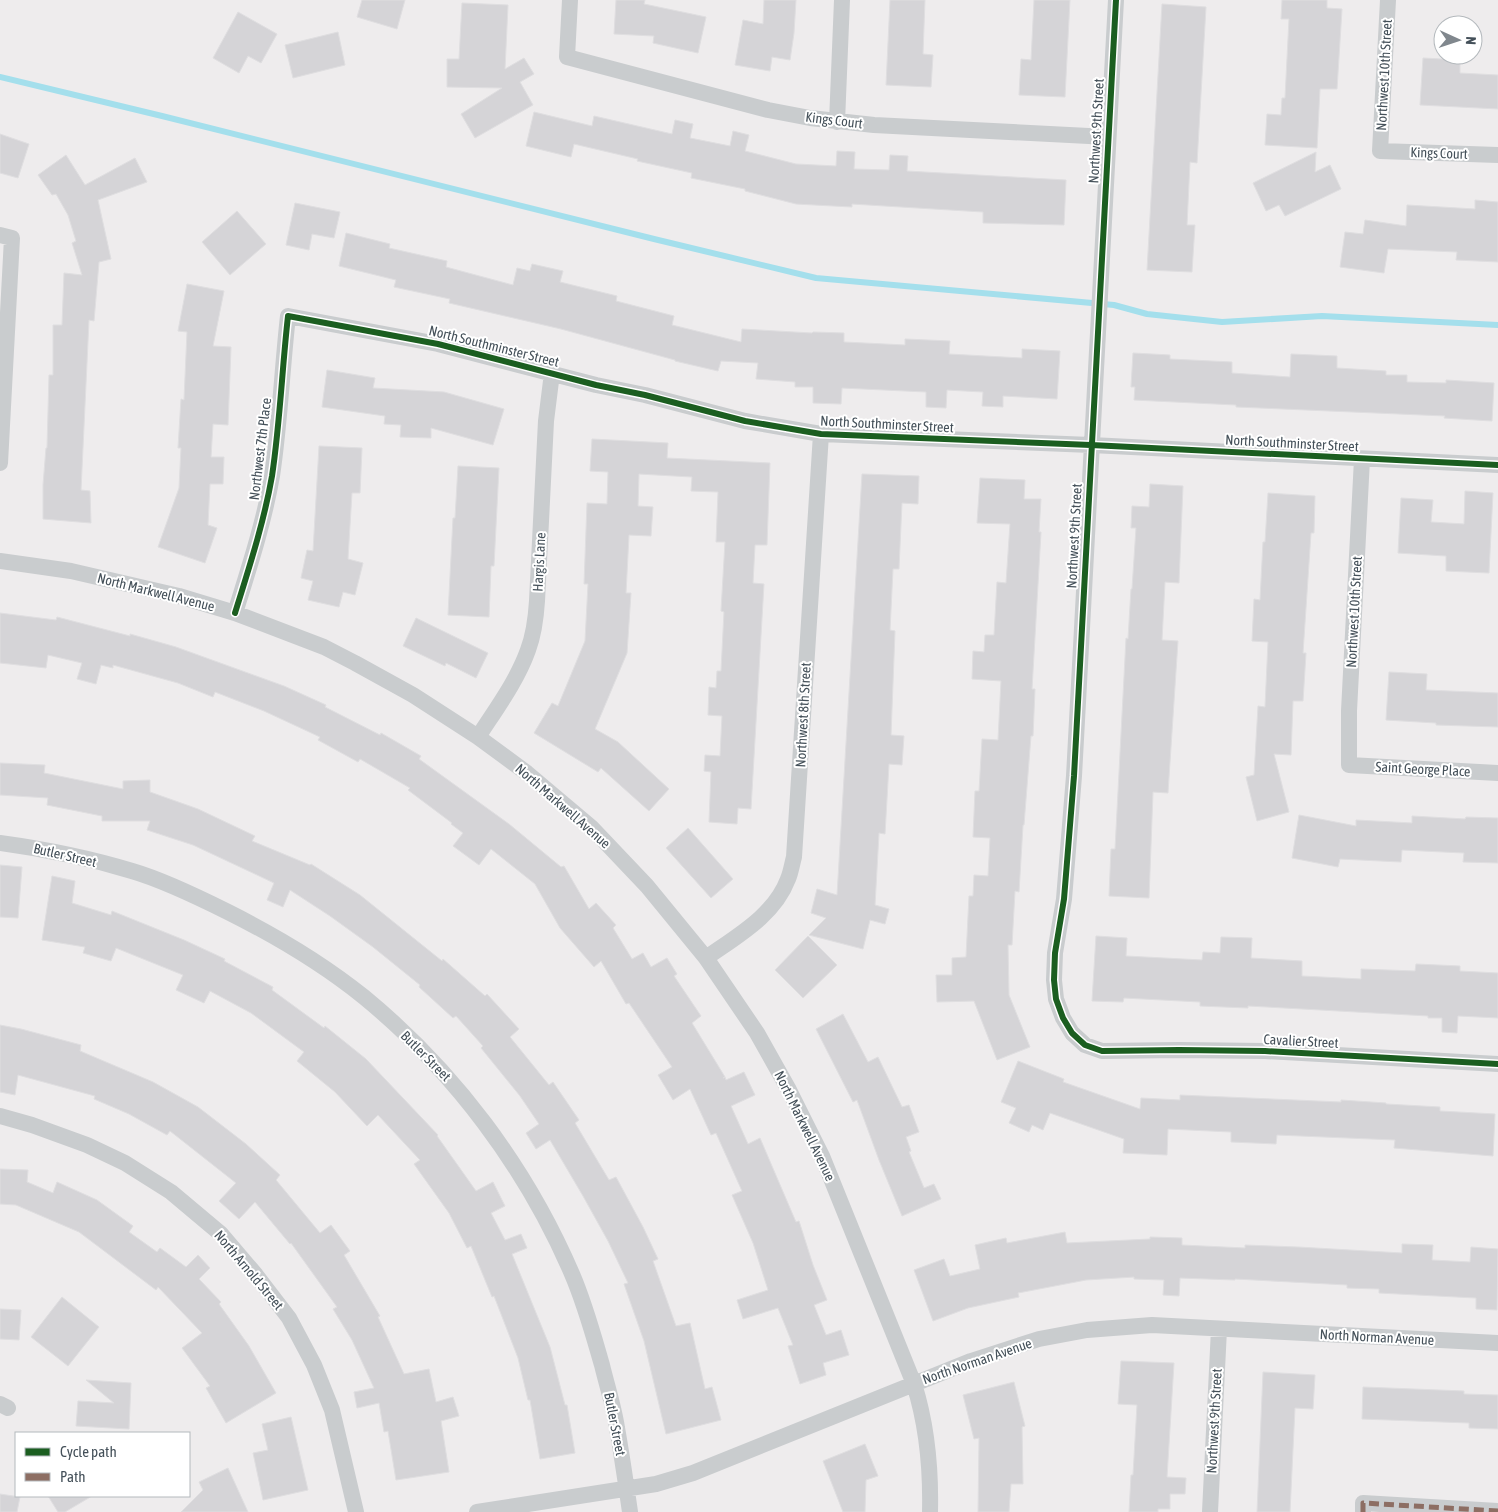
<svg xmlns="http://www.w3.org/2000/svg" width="1498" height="1512" font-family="'Asap Condensed',sans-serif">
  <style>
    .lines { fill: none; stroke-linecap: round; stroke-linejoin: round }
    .stream { stroke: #a4dfec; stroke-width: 6 }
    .building { fill: #d5d4d7; stroke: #dfdee0 }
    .minor { stroke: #c9ccce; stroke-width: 16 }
    .quiet { stroke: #8d6e63; stroke-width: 5; stroke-dasharray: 10 5; stroke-linecap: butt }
    .cycleway-casing { stroke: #fff; stroke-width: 9 }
    .cycleway { stroke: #1b5e20; stroke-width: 6 }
    .labels { text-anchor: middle; stroke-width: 4; stroke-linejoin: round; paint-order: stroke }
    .street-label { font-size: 14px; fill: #445059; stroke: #fff }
  </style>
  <rect width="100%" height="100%" fill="#eeeced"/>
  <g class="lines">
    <!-- stream -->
    <path class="stream" d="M 0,77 L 162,116 L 654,239 L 816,278 L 1114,305 L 1147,314 L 1222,322 L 1322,316 L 1498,325"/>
  </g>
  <!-- building -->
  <path class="building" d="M 362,0 L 405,0 L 397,29 L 357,17 Z
    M 616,0 L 645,0 L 644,4 L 706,17 L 698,53 L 653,43 L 654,36 L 614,34 Z
    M 764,0 L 796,0 L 794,33 L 790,60 L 772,57 L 770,71 L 735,65 L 743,20 L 763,24 Z
    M 890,0 L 925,0 L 923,54 L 933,55 L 931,87 L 886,85 Z
    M 1034,0 L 1070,0 L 1065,97 L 1019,95 L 1021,59 L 1031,60 Z
    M 1282,0 L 1327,0 L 1327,8 L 1342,9 L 1337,89 L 1320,89 L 1317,148 L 1265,145 L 1267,114 L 1281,115 L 1282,98 L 1285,98 L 1289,19 L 1281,19 Z
    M 462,3 L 508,5 L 505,69 L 524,58 L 534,74 L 520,82 L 533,105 L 475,138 L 461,114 L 502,88 L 447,87 L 447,59 L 459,59 Z
    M 1162,4 L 1206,7 L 1197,163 L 1190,162 L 1187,225 L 1195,225 L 1192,272 L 1147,270 Z
    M 238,12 L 277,34 L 261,63 L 248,56 L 239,73 L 213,58 Z
    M 338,32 L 345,65 L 293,78 L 285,45 Z
    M 1423,58 L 1460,60 L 1460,73 L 1498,75 L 1498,109 L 1420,105 Z
    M 534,112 L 592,126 L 594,116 L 672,134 L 675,120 L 693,124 L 690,138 L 730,146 L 733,131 L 749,135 L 745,151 L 796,164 L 836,166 L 837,151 L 855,152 L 854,169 L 889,170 L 890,155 L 908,156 L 907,171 L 1066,180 L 1064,225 L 983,223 L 983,212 L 852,204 L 852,207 L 796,204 L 745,191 L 745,189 L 691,178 L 692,173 L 637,161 L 638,159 L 574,144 L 571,157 L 526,146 Z
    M 0,134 L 29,144 L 18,178 L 0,173 Z
    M 1316,152 L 1315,172 L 1330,165 L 1341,189 L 1285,216 L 1279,205 L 1266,211 L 1253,183 Z
    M 66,155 L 85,185 L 135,158 L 147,182 L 98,200 L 111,259 L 99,262 L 94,321 L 89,320 L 81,490 L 90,491 L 91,523 L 43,519 L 43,485 L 46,448 L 47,448 L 49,375 L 53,375 L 53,325 L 62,325 L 64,273 L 82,275 L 72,243 L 76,241 L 68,215 L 56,194 L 52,195 L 38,175 Z
    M 1475,200 L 1498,202 L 1498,262 L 1456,260 L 1457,252 L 1388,249 L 1384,273 L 1340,267 L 1345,232 L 1363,234 L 1365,220 L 1406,226 L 1407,205 L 1475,209 Z
    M 295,203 L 340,212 L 334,238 L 312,234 L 309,250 L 286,245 Z
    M 237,211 L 266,244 L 230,275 L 202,242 Z
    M 346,233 L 390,244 L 389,248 L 447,261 L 446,267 L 513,285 L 517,268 L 530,271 L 532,264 L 563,271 L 560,282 L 617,296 L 616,301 L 674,316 L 672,325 L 741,342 L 742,329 L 812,333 L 813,332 L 844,333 L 844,342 L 905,345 L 905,339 L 950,341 L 949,354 L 1022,358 L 1022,349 L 1060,351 L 1057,399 L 1003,396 L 1003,407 L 982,406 L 983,392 L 947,390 L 946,408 L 926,407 L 926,392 L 842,388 L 841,404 L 813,403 L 813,387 L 795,387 L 795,382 L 756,379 L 758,363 L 721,361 L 718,371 L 675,361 L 675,360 L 561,329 L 449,303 L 450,299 L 394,287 L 396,280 L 339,266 Z
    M 187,284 L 224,291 L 213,346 L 231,347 L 228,425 L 213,424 L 211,457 L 224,457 L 223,484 L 210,484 L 208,525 L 217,528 L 205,563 L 158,547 L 179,488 L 181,448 L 178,448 L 181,399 L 184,400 L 187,332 L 178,331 Z
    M 1133,353 L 1170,355 L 1170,359 L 1232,362 L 1232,373 L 1290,377 L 1291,354 L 1337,356 L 1337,368 L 1386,371 L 1386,375 L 1407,375 L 1407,382 L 1446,383 L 1446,380 L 1494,383 L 1492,421 L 1444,418 L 1445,416 L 1236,407 L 1236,405 L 1134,400 L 1135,387 L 1131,387 Z
    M 327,370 L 375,378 L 373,388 L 444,392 L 504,409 L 493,445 L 431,428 L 431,438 L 400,437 L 401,425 L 384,424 L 385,416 L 322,407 Z
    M 592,439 L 668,443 L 667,458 L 770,463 L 767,545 L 755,545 L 753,583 L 764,584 L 751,809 L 738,808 L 737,824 L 709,822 L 711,772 L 704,771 L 705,755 L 720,756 L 722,716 L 708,715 L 709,687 L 716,688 L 717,671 L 721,671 L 724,612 L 721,611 L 725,542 L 716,542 L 718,492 L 691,491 L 692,477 L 639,474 L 638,506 L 653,507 L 651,536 L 629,535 L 626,593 L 631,593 L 627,653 L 595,729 L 618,742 L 669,789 L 649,811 L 601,768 L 598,772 L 534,733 L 552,703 L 558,706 L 585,641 L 588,584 L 584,584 L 587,503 L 607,504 L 608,472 L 590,471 Z
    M 319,446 L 362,448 L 360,493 L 352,493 L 348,559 L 363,563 L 355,595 L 343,592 L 339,607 L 308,600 L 313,581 L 301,578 L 307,550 L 313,551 Z
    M 458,466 L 499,468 L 494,566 L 491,566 L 489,617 L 448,615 L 453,518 L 455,518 Z
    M 862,474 L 919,476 L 918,504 L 902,503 L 899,569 L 893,569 L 890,630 L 895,631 L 891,735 L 904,736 L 902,765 L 889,764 L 885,834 L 879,833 L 875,905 L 889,909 L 885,924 L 870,920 L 863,949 L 809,935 L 826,918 L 811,913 L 817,889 L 837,895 Z
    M 980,478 L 1025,480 L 1024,499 L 1041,499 L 1039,532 L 1041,532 L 1032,689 L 1035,689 L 1033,736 L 1031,736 L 1024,825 L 1023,825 L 1019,892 L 1015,891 L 1012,945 L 1008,945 L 1009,995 L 1030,1047 L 997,1060 L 974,1001 L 937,1002 L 936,975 L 952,975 L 952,958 L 966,957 L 969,896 L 973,896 L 974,875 L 988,876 L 990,838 L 973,837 L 975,791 L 979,791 L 982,739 L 998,740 L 1001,681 L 972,679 L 973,651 L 984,652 L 985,635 L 994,635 L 997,582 L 1006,583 L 1010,524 L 977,523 Z
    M 1150,484 L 1183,486 L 1179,583 L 1165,582 L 1162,640 L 1178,641 L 1168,793 L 1153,792 L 1149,898 L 1109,896 L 1111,849 L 1115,849 L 1126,638 L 1128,639 L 1131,589 L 1132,589 L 1136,528 L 1131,528 L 1132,506 L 1149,507 Z
    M 1465,491 L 1493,493 L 1489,573 L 1446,571 L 1446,556 L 1398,553 L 1401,498 L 1433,500 L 1431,522 L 1464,524 Z
    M 1268,493 L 1315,496 L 1314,533 L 1311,533 L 1303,653 L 1306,653 L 1303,701 L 1293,701 L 1291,755 L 1274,754 L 1289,812 L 1257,821 L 1246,777 L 1254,775 L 1258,706 L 1265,707 L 1268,642 L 1252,641 L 1254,599 L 1260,600 L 1263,542 L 1265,542 Z
    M 0,613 L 56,620 L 57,617 L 130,636 L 130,634 L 176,647 L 284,686 L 326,705 L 325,707 L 380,735 L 381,733 L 421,756 L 419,759 L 509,824 L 561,867 L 564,866 L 589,909 L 596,903 L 616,925 L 613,928 L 632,959 L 643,953 L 651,967 L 667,958 L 677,974 L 674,976 L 701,1016 L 692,1023 L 725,1077 L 723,1078 L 725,1077 L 726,1080 L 744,1072 L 755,1095 L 731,1106 L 748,1144 L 760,1138 L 796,1222 L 799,1221 L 813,1265 L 827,1300 L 814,1305 L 826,1335 L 841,1330 L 849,1355 L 823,1363 L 826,1375 L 800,1384 L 788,1346 L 793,1345 L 778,1308 L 743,1319 L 737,1300 L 768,1290 L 753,1243 L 732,1195 L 742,1191 L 716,1133 L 711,1135 L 690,1089 L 673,1100 L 658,1075 L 672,1067 L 629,1003 L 626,1004 L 601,961 L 594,967 L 560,928 L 535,884 L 491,849 L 479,865 L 453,846 L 463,833 L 451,824 L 452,823 L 408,790 L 410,788 L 360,759 L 358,762 L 318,740 L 320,737 L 264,711 L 215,692 L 213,697 L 178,683 L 113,665 L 113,668 L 101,665 L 96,684 L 77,679 L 82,663 L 48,655 L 46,668 L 0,663 Z
    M 416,618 L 488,653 L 476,678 L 446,663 L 445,666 L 403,646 Z
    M 1389,672 L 1427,674 L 1426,690 L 1498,693 L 1498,727 L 1436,725 L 1436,723 L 1386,720 Z
    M 0,763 L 45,765 L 44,773 L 123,789 L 123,781 L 150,780 L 150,792 L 198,809 L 255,836 L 252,841 L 310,865 L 311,864 L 360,895 L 442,961 L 443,959 L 485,996 L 487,994 L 519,1029 L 510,1037 L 549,1085 L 553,1082 L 579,1120 L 575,1123 L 609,1180 L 616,1177 L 643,1227 L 658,1259 L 653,1261 L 676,1326 L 690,1323 L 705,1389 L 712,1387 L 721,1420 L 666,1434 L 644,1341 L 624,1284 L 628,1283 L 608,1241 L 583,1196 L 550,1140 L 536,1149 L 526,1133 L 539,1124 L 520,1096 L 481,1048 L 483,1046 L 456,1016 L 453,1018 L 419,987 L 420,985 L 373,947 L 330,916 L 290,890 L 283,907 L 267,900 L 274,883 L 193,845 L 147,830 L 150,821 L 102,821 L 102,816 L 47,805 L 48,798 L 0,795 Z
    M 1299,815 L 1356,826 L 1356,820 L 1412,823 L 1412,816 L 1465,819 L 1466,817 L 1498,818 L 1498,863 L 1463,862 L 1464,853 L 1402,850 L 1401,862 L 1340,859 L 1338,867 L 1292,858 Z
    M 688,828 L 733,879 L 711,898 L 666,848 Z
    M 0,865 L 22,867 L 18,918 L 0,917 Z
    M 52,876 L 75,881 L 72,903 L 111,915 L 112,911 L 184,940 L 225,959 L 224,961 L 273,987 L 272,990 L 324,1028 L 325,1026 L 366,1059 L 438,1135 L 437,1136 L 476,1191 L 493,1182 L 505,1206 L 491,1213 L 505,1240 L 521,1234 L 527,1248 L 512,1254 L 550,1347 L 565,1405 L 567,1405 L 575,1453 L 540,1459 L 530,1400 L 528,1400 L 518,1358 L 494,1296 L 492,1297 L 471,1246 L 467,1248 L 449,1213 L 414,1164 L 420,1160 L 378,1115 L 367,1126 L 335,1092 L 297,1061 L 304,1052 L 251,1013 L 210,991 L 204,1003 L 176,990 L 183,975 L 116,948 L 111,961 L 83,953 L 85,947 L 42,940 Z
    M 808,936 L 837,965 L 803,998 L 775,970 Z
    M 1096,936 L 1127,938 L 1126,956 L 1202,960 L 1203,952 L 1220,953 L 1221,937 L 1252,938 L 1251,958 L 1302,961 L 1302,976 L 1361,979 L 1361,969 L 1415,971 L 1416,964 L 1460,966 L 1460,971 L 1498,973 L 1498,1018 L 1458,1016 L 1457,1033 L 1442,1032 L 1442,1018 L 1428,1018 L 1428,1016 L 1248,1006 L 1248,1008 L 1200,1006 L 1200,1002 L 1124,998 L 1123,1002 L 1092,1001 Z
    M 843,1014 L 868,1062 L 878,1057 L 902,1107 L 909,1105 L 919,1132 L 906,1137 L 911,1151 L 909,1152 L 924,1188 L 934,1184 L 941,1199 L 902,1216 L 879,1160 L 857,1100 L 853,1102 L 816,1029 Z
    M 0,1025 L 21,1029 L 81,1045 L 80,1051 L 153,1082 L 198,1107 L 246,1144 L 280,1175 L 276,1180 L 320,1233 L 331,1225 L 350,1251 L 344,1255 L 380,1316 L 378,1317 L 404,1374 L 429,1369 L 436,1402 L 453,1397 L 459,1416 L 441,1421 L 449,1472 L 396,1480 L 388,1431 L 384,1432 L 379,1403 L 357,1408 L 354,1392 L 374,1388 L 352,1340 L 333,1309 L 337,1307 L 291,1243 L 290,1244 L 255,1202 L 239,1219 L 219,1201 L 236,1183 L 170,1131 L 167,1135 L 129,1114 L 94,1099 L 95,1096 L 18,1075 L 15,1095 L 0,1092 Z
    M 1018,1061 L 1064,1079 L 1063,1082 L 1140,1109 L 1141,1098 L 1180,1100 L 1180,1095 L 1341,1102 L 1341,1100 L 1386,1103 L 1386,1104 L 1440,1107 L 1440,1111 L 1495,1114 L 1493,1156 L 1394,1148 L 1395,1140 L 1277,1135 L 1276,1144 L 1231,1142 L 1231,1132 L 1168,1129 L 1167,1155 L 1123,1153 L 1124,1139 L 1050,1113 L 1043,1130 L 1032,1125 L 1029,1132 L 1009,1123 L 1016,1108 L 1001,1102 Z
    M 0,1169 L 28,1170 L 27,1182 L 53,1193 L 57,1182 L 97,1200 L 133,1226 L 129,1232 L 157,1252 L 160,1248 L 186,1267 L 198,1255 L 210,1268 L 199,1279 L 221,1302 L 219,1304 L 249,1346 L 276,1393 L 226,1423 L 206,1388 L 210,1386 L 182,1348 L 202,1333 L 158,1287 L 156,1290 L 79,1232 L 16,1205 L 0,1204 Z
    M 1065,1232 L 1067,1243 L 1150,1239 L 1150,1237 L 1182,1238 L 1182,1245 L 1245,1248 L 1245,1245 L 1298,1247 L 1402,1253 L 1402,1244 L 1433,1245 L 1432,1260 L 1470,1262 L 1471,1247 L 1498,1249 L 1497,1310 L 1476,1309 L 1476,1298 L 1379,1293 L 1379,1289 L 1347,1288 L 1347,1285 L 1235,1279 L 1235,1280 L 1180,1278 L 1179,1296 L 1163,1295 L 1164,1280 L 1134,1279 L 1134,1277 L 1086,1280 L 1018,1293 L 1019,1297 L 968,1308 L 933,1321 L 914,1270 L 944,1259 L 950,1276 L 980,1269 L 975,1245 L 1006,1238 L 1007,1243 Z
    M 62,1297 L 99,1327 L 68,1366 L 31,1337 Z
    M 0,1309 L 21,1310 L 19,1340 L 0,1339 Z
    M 1121,1361 L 1174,1363 L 1167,1477 L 1186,1478 L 1185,1494 L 1170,1494 L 1170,1509 L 1158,1509 L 1158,1512 L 1129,1512 L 1131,1475 L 1133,1475 L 1137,1405 L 1118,1404 Z
    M 1263,1372 L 1315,1375 L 1313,1409 L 1295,1408 L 1290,1512 L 1257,1512 Z
    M 86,1380 L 131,1383 L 129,1429 L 76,1426 L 78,1401 L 114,1403 Z
    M 1014,1382 L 1025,1426 L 1022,1427 L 1023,1484 L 1011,1484 L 1009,1512 L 978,1512 L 979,1438 L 974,1439 L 963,1395 Z
    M 1363,1387 L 1464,1391 L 1464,1394 L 1498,1395 L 1498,1429 L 1469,1428 L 1469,1423 L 1362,1419 Z
    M 291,1417 L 308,1490 L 263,1500 L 253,1453 L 268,1450 L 262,1424 Z
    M 865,1444 L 878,1476 L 866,1480 L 865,1512 L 843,1512 L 823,1461 Z
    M 228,1468 L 248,1512 L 181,1512 L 203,1490 L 199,1482 Z
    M 0,1494 L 20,1497 L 17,1512 L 0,1512 Z
    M 48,1496 L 92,1496 L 65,1512 L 58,1512 Z"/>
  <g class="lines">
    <!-- minor -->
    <path class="minor" d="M 570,0 L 567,57 L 768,110 L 810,118 L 874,125 L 1108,137
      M 1116,0 L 1074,776 L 1064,899 L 1055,953 L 1054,980 L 1056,999 L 1063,1018 L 1072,1033 L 1085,1045 L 1102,1051 L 1179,1050 L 1265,1051 L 1498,1064
      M 1388,0 L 1380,151 L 1498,155
      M 837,122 L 842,0
      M 0,235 L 12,238 L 0,463
      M 1362,459 L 1349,711 L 1349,765 L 1498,773
      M 0,561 L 71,571 L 179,596 L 235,613 L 324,647 L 355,663 L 413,695 L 478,737 L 527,773 L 591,827 L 647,886 L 706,958 L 757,1033 L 789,1090 L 822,1156 L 914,1384 C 927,1425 931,1468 930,1512
      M 235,613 C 249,568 264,522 272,476 C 280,423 282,369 288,316 L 438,344 L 596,385 L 645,395 L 745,421 L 821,434 L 1091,445 L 1498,465
      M 478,737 C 496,709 517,681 528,650 C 534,634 536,617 537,601 L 546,421 L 552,373
      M 0,843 C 44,849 89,858 132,871 C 163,880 200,898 228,912 C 276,936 323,964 364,997 C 454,1071 526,1167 572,1274 C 585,1304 593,1334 602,1365 C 607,1386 614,1407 617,1428 C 622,1456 626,1484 630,1512
      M 706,958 C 737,936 774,916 788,879 C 791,872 792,864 794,857 L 821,434
      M 0,1116 L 32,1125 L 87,1145 L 125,1163 L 171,1192 L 221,1234 L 256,1275 L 289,1318 L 314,1365 L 332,1410 L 356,1512
      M 0,1404 L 8,1408
      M 477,1512 L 656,1484 L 693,1473 L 971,1361 L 1039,1339 L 1087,1330 L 1152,1325 L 1498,1343
      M 1210,1512 L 1219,1329
      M 1363,1512 L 1363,1503 L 1498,1511"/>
    <!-- quiet -->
    <path class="quiet" d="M 1363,1512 L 1363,1503 L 1498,1511"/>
    <!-- cycleway casing -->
    <g class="cycleway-casing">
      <path id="cycleway" d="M 1116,0 L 1074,776 L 1064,899 L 1055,953 L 1054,980 L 1056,999 L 1063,1018 L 1072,1033 L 1085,1045 L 1102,1051 L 1179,1050 L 1265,1051 L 1498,1064
        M 235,613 C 249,568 264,522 272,476 C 280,423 282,369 288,316 L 438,344 L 596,385 L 645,395 L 745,421 L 821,434 L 1091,445 L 1498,465"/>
    </g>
    <!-- cycleway -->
    <use href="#cycleway" class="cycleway"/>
  </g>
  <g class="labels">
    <!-- street labels -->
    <g class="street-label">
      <text transform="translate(1384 75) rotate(-87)" y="5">Northwest 10th Street</text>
      <text transform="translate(834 120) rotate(7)" y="5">Kings Court</text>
      <text transform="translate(1096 131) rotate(-87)" y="5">Northwest 9th Street</text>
      <text transform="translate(1439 153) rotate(2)" y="5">Kings Court</text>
      <text transform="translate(494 346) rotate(14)" y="5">North Southminster Street</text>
      <text transform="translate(887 424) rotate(3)" y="5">North Southminster Street</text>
      <text transform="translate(1292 443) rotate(3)" y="5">North Southminster Street</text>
      <text transform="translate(260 449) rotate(-83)" y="5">Northwest 7th Place</text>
      <text transform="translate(1074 536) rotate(-87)" y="5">Northwest 9th Street</text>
      <text transform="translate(539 562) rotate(-87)" y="5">Hargis Lane</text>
      <text transform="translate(156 592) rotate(14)" y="5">North Markwell Avenue</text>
      <text transform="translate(1354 612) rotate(-87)" y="5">Northwest 10th Street</text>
      <text transform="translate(803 715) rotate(-87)" y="5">Northwest 8th Street</text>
      <text transform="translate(1423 769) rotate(3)" y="5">Saint George Place</text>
      <text transform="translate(563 806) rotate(41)" y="5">North Markwell Avenue</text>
      <text transform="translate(65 855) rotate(13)" y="5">Butler Street</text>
      <text transform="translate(1301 1041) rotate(3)" y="5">Cavalier Street</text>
      <text transform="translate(426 1056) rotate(45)" y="5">Butler Street</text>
      <text transform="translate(805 1126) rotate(64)" y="5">North Markwell Avenue</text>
      <text transform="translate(249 1270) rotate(50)" y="5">North Arnold Street</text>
      <text transform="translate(1377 1337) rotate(3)" y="5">North Norman Avenue</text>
      <text transform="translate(977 1361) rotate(-19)" y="5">North Norman Avenue</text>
      <text transform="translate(1214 1421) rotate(-87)" y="5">Northwest 9th Street</text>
      <text transform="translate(615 1424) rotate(79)" y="5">Butler Street</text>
    </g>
  </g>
  <!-- legend -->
  <rect x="15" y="1432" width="175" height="65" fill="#ffffff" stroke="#b4b9bd"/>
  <rect x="25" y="1448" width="25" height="8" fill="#1b5e20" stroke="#b4b9bd"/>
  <text x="60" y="1457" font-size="15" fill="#445059">Cycle path</text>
  <rect x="25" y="1473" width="25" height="8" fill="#8d6e63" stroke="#b4b9bd"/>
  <text x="60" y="1482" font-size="15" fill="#445059">Path</text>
  <!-- north arrow -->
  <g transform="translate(1458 40) rotate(93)"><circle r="24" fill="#ffffff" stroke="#b4b9bd"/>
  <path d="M0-4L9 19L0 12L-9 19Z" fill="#80878d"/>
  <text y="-8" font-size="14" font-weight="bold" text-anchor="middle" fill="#445059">N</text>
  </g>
</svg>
